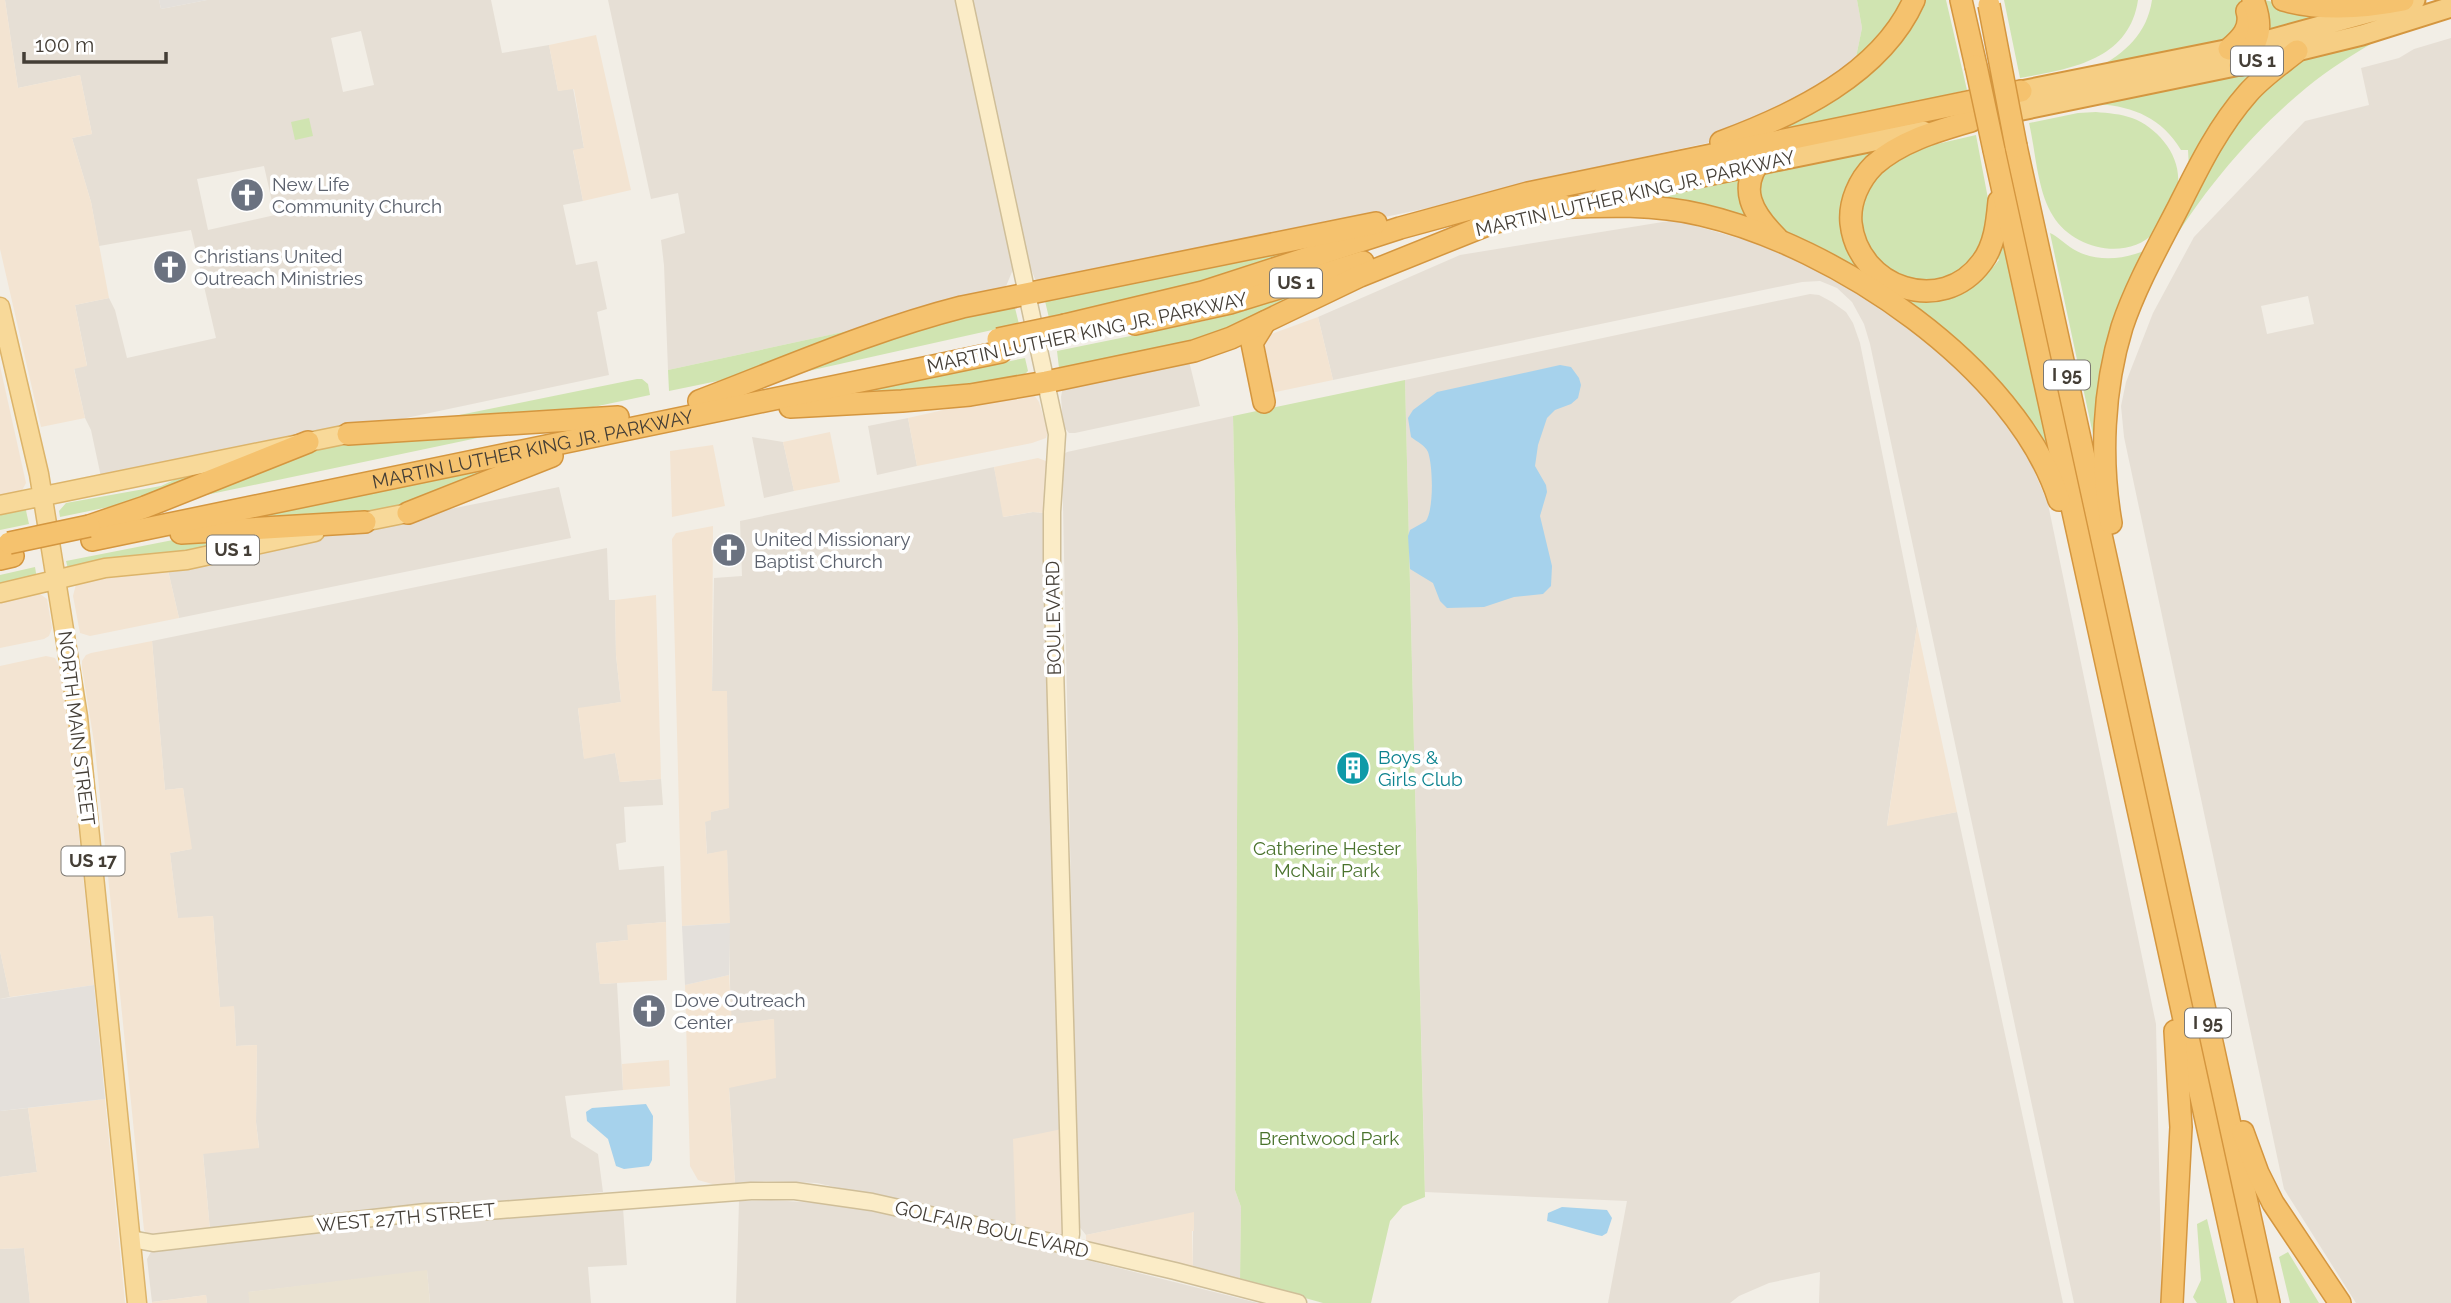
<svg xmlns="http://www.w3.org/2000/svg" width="2451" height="1303" font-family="Raleway,sans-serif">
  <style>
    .residential { fill: #e6dfd5; fill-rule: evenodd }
    .commercial { fill: #f3e4d2 }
    .industrial { fill: #e4e0db }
    .education { fill: #eae2d1 }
    .green { fill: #d0e4b1 }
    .water { fill: #a6d2ec }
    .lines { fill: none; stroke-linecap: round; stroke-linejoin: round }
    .secondary-casing { stroke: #cfbe98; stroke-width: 19 }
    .primary-casing { stroke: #dcb46a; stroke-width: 21 }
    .trunk-casing { stroke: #d4963f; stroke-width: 23 }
    .motorway-casing { stroke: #d4963f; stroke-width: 24 }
    .secondary { stroke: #fbecc7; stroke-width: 16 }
    .primary { stroke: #f8d999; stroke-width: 18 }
    .trunk { stroke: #f6ce84; stroke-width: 19 }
    .motorway { stroke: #f5c26e; stroke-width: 21 }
    .motorway-bridge-casing { stroke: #d4963f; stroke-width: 24; stroke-linecap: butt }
    .motorway-bridge { stroke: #f5c26e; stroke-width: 21 }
    .labels { text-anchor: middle; stroke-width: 7; stroke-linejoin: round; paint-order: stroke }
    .shield { fill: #fff; stroke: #7c7872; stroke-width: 2 }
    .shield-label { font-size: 18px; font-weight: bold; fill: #443e36 }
    .worship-label { font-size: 19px; fill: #5b616d; stroke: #fff; text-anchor: start }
    .street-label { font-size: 19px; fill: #443e36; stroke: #fff }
    .culture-label { font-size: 19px; fill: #0d838f; stroke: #fff; text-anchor: start }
    .park-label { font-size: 19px; fill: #4a732d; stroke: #fff }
  </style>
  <rect width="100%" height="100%" fill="#f2eee6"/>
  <!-- residential -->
  <path class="residential" d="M 5,0 L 159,0 L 161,9 L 207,0 L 491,0 L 502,53 L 549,45 L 558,91 L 573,88 L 584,148 L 573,151 L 583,201 L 563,205 L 576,265 L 597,261 L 607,309 L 597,312 L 609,375 L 255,450 L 101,477 L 91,430 L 85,418 L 74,368 L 87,365 L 75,305 L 109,298 L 115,310 L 127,358 L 216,338 L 191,230 L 99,246 L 91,202 L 72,138 L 92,134 L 80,75 L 18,88 ZM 361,31 L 374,85 L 343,92 L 331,38 ZM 264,166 L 275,215 L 208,230 L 197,179 Z
    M 608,0 L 957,0 L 1014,267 L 1004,291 L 889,322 L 668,370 L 664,265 L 661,240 L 685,233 L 678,193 L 651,199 Z
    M 971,0 L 1857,0 L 1862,28 L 1854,67 L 1761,120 L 1707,143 L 1579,171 L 1491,195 L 1060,284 L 1050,284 L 1035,279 L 1025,253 Z
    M 2451,38 L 2451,1303 L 2356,1303 L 2284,1189 L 2124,437 L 2121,406 L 2126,382 L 2153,313 L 2194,237 L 2305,121 L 2369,105 L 2361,68 L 2399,58 L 2414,49 ZM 2308,296 L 2314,324 L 2267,334 L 2261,306 Z
    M 1675,220 L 1752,242 L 1829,273 L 1897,316 L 1966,374 L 2025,449 L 2048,504 L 2156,1024 L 2162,1303 L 2074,1303 L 1870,344 L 1864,324 L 1852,302 L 1837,288 L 1820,281 L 1802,282 L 1333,380 L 1318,317 L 1460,255 Z
    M 1810,294 L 1819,295 L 1832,302 L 1846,312 L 1853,323 L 1860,343 L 1917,626 L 1887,825 L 1957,812 L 2063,1303 L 1819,1303 L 1820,1272 L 1769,1283 L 1739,1296 L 1730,1303 L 1608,1303 L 1627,1201 L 1425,1192 L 1405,380 Z
    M 1188,357 L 1200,406 L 1075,433 L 1069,433 L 1063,426 L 1061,397 L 1063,386 Z
    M 1233,416 L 1238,641 L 1235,1190 L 1241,1207 L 1240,1280 L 1193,1268 L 1193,1213 L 1086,1235 L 1078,1225 L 1062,459 L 1063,455 L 1067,452 Z
    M 908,418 L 917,466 L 877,475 L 868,426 Z
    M 752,437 L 783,442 L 794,491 L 764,498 Z
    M 994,467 L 1004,517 L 1033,512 L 1045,513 L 1062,1129 L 1016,1228 L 817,1183 L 766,1181 L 735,1183 L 729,1088 L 774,1019 L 731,1025 L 727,851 L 707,854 L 705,821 L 710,812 L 728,808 L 726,691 L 712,691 L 714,578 L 742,576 L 740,521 Z
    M 559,487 L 571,538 L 179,618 L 167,566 Z
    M 607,548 L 609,600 L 615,600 L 616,655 L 621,702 L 578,709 L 584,758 L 615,753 L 620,782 L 661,779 L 663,805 L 624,807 L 626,842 L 616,844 L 619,870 L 664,866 L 666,922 L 628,925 L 628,940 L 596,943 L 600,984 L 617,983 L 623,1090 L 565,1096 L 571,1137 L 598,1154 L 603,1192 L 210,1230 L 203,1153 L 259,1147 L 256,1122 L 257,1045 L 236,1046 L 234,1007 L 220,1008 L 213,916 L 178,919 L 170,853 L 191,849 L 183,788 L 165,790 L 152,641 Z
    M 0,951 L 10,997 L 0,999 Z
    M 28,1108 L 37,1172 L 0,1177 L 0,1111 Z
    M 771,1200 L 849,1205 L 959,1228 L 1258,1303 L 736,1303 L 739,1201 Z
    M 623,1208 L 627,1265 L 588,1267 L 591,1303 L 430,1303 L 427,1271 L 249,1292 L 250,1303 L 207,1303 L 206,1295 L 152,1302 L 147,1259 L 152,1250 L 413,1220 Z
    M 24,1248 L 30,1303 L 0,1303 L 0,1249 Z"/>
  <!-- commercial -->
  <path class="commercial" d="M 0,0 L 5,0 L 18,88 L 80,75 L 92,134 L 72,138 L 91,202 L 109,298 L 75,305 L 87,366 L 74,369 L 85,418 L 41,427 L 0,249 Z
    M 596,35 L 631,190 L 583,201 L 573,150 L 584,148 L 574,89 L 558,91 L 549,45 Z
    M 1318,317 L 1333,380 L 1271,393 L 1260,338 Z
    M 0,366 L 26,483 L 20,494 L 0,499 Z
    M 1022,392 L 1034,395 L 1039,402 L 1048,432 L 1046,438 L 1032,443 L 917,466 L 908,418 Z
    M 830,432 L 840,482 L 794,491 L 783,442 Z
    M 713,445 L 725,506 L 672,517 L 670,451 Z
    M 1038,458 L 1046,461 L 1048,466 L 1045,513 L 1033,512 L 1003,517 L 994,467 Z
    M 713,526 L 712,691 L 727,691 L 729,808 L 711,812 L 711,820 L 705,822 L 707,854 L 727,850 L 730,923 L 682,926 L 672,539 L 676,533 Z
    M 167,566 L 179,618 L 90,636 L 80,633 L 73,596 L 76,584 L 84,579 Z
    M 36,591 L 47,599 L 52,628 L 49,636 L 44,639 L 0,648 L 0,599 Z
    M 656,595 L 661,779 L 620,782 L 615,753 L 584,759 L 578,708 L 621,702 L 616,655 L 615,600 Z
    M 1917,626 L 1957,812 L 1887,826 Z
    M 152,641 L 165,790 L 183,788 L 192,849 L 170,853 L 178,918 L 213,916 L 220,1007 L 234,1006 L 236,1046 L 257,1045 L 256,1122 L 259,1148 L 203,1154 L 210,1230 L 148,1236 L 144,1230 L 95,748 L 82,668 L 82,661 L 86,655 L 91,653 Z
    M 46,656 L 55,658 L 59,666 L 73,747 L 72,766 L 94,985 L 10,997 L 0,951 L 0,666 Z
    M 666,922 L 667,980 L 600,984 L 596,943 L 628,940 L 627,925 Z
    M 729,975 L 732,1024 L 774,1019 L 776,1078 L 729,1088 L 735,1183 L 716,1185 L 698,1180 L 690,1166 L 685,985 Z
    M 669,1060 L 670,1086 L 623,1090 L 622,1064 Z
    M 105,1099 L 125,1303 L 30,1303 L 24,1248 L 0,1249 L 0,1177 L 37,1172 L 28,1108 Z
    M 1062,1129 L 1064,1234 L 1062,1237 L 1016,1228 L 1013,1139 Z
    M 1194,1212 L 1194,1231 L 1192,1231 L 1193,1268 L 1086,1242 L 1086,1235 Z
    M 206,1295 L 207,1303 L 152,1303 L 152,1302 Z"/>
  <!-- industrial -->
  <path class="industrial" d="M 159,0 L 207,0 L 161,9 Z
    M 730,923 L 729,975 L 685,985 L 682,926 Z
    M 94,985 L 105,1099 L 0,1111 L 0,999 Z"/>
  <!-- education -->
  <path class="education" d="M 427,1270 L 430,1303 L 250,1303 L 248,1292 Z"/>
  <!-- green -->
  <path class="green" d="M 1857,0 L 1903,0 L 1882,35 L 1854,67 L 1862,28 Z
    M 1920,0 L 1946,0 L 1967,90 L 1758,138 L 1789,119 Z
    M 2004,0 L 2138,0 C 2129,61 2069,69 2020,78 Z
    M 2152,0 L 2265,0 L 2292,7 L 2344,13 L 2280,31 L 2096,69 C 2125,53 2147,34 2152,0 Z
    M 2381,38 C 2355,53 2329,69 2306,88 C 2227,153 2148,258 2121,356 C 2110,393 2108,434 2101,472 L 2050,233 C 2057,236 2065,244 2073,249 C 2095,262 2121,260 2144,251 L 2190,187 L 2188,150 L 2181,150 C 2162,118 2134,107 2099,104 L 2318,57 Z
    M 2096,112 C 2108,113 2121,114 2132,118 C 2159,128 2184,159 2177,189 C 2176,196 2171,203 2168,208 C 2164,216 2161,226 2155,232 C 2127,262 2073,249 2053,216 C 2037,190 2036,153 2029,123 L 2078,113 Z
    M 309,118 L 313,136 L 295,140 L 291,122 Z
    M 1976,135 L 1989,204 L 1985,242 L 1961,274 L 1935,284 L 1887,274 L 1860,236 L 1860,200 L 1883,166 L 1924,147 Z
    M 1885,149 L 1851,200 L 1874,279 L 1971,283 L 1994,266 L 1999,260 L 1993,253 L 2003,244 L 2052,465 L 1990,379 L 1775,230 L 1757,203 L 1759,174 Z
    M 1749,174 L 1758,224 L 1642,199 Z
    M 1327,241 L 1210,281 L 1049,318 L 1045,301 L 1050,298 Z
    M 1303,293 L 1220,340 L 1061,369 L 1059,368 L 1057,351 L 1204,321 Z
    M 1014,304 L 1019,324 L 768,380 L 861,344 Z
    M 889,322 L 742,376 L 669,391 L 668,370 Z
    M 1025,358 L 1028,371 L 1019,380 L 811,401 Z
    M 637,379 L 642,379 L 648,384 L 650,395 L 584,409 L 415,424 Z
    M 1405,380 L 1425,1197 L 1403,1206 L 1390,1221 L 1371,1303 L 1323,1303 L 1240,1280 L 1241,1207 L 1235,1190 L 1238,641 L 1233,416 Z
    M 506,432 L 163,504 L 318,448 L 366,439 Z
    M 268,454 L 138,501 L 60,517 L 59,511 L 66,503 L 161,486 L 191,472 Z
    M 533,457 L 439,496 L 354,518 L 188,526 Z
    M 25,506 L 29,524 L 0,530 L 0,511 Z
    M 286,532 L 223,549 L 68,569 L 66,561 L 173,540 Z
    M 35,567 L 37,579 L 0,587 L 0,575 Z
    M 2207,1219 L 2227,1303 L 2197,1303 L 2193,1297 L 2201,1280 L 2197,1224 Z
    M 2288,1252 L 2319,1303 L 2290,1303 L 2279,1257 Z"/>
  <!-- water -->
  <path class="water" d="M 1560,365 L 1571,367 L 1579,378 L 1581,385 L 1578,398 L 1571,404 L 1555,410 L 1547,418 L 1538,445 L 1535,466 L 1546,485 L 1547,492 L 1540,516 L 1552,566 L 1551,586 L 1543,594 L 1514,597 L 1484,607 L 1447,608 L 1440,601 L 1433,583 L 1410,569 L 1408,536 L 1410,530 L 1426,521 C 1434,509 1433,466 1428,452 C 1425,445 1417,442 1411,437 L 1408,418 L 1413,410 L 1437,392 Z
    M 646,1104 L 653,1116 L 652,1160 L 649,1166 L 624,1169 L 616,1166 L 608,1139 L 587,1121 L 586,1112 L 592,1108 Z
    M 1562,1207 L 1607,1210 L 1612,1218 L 1607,1233 L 1602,1236 L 1597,1235 L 1547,1221 L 1548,1213 Z"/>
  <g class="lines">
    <!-- secondary casing -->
    <g class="secondary-casing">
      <path id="secondary" d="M 964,0 L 1057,434 L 1052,512 L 1052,560 L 1071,1234 L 1069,1246
        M 131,1239 L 153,1243 L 426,1212 L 488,1211 L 751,1191 L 795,1191 L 872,1202 L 1069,1246 L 1175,1271 L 1298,1303"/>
    </g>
    <!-- primary casing -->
    <g class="primary-casing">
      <path id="primary" d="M 0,307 L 39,474 L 78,717 L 137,1303
        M 0,505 L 348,434
        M 353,524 L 408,513
        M 0,593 L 105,568 L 187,560 L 315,532"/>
    </g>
    <!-- trunk casing -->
    <g class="trunk-casing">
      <path id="trunk" d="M 2021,91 L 2255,44 L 2415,0
        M 1973,120 L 2240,65 L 2362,35 L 2451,7
        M 1756,165 L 1923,131"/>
    </g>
    <!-- motorway casing -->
    <g class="motorway-casing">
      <g id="motorway">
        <path d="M 1961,0 L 1976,66"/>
        <path d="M 2283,0 C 2322,11 2363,8 2403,0"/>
        <path d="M 2229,49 C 2241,39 2252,28 2247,11"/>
        <path d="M 2240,65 C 2259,43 2264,28 2253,0"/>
        <path d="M 1971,121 C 1937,131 1901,141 1874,165 C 1859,180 1849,202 1851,223 C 1858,288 1942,317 1982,262 C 1995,245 1997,222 1999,201"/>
        <path d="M 1721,142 C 1794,115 1881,74 1914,0"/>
        <path d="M 2016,146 L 2269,1303"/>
        <path d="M 1994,150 L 2246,1303"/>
        <path d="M 1763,157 C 1736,188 1753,214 1777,238"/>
        <path d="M 1604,196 L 1756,165"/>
        <path d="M 1548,208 C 1600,206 1651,203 1702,215 C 1835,246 2016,366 2059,500"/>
        <path d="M 1478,227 L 1562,205"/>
        <path d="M 1135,324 L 1230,303 L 1363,262"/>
        <path d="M 1065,325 L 1203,292 L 1400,228 L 1528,193 L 2021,91"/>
        <path d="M 699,401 C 786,368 872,330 962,307 L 1376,223"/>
        <path d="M 1264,402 L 1252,343 L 1265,322"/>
        <path d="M 790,407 L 902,401 L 970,395 L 1046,382 L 1194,351 L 1231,338 L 1360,276 L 1492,223"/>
        <path d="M 348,434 L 618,417"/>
        <path d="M 408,513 L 552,456"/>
        <path d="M 2111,523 C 2100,460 2103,389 2122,327 C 2136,285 2159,245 2179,206 C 2199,166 2218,127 2248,93 C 2262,77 2281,64 2297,51"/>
        <path d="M 89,526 L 145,507 L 308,442"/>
        <path d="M 181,533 L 365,522"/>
        <path id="s1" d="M 92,540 L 1001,352"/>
        <path d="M 0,559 L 13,556"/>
        <path d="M 2243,1132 L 2258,1173 L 2273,1203 L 2340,1303"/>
        <path d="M 2172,1303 L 2181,1127 L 2175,1031"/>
      </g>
    </g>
    <!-- secondary -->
    <use href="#secondary" class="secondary"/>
    <!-- primary -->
    <use href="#primary" class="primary"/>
    <!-- trunk -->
    <use href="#trunk" class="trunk"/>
    <!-- motorway -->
    <use href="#motorway" class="motorway"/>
    <!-- motorway-bridge casing -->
    <g class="motorway-bridge-casing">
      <path id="motorway-bridge" d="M 1989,5 L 2016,146
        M 1976,66 L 1994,150
        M 998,339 L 1065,325
        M 9,543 L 89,526"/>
    </g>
    <!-- motorway-bridge -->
    <use href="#motorway-bridge" class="motorway-bridge"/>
  </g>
  <!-- icons -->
  <defs>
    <g id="church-disc" transform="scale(1.75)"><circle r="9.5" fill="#6b7280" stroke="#fff"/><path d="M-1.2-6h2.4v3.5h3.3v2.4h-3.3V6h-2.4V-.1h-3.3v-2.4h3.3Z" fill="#fff"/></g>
    <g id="building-disc" transform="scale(1.75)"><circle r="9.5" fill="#0f9aa8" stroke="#fff"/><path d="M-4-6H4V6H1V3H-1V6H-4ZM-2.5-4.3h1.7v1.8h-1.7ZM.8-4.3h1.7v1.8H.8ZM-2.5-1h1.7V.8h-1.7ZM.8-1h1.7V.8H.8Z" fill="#fff"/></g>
  </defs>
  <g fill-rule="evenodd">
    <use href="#church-disc" x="247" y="195"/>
    <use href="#church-disc" x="170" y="267"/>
    <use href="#church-disc" x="729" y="550"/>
    <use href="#building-disc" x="1353" y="768"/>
    <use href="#church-disc" x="649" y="1011"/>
  </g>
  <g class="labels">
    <!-- shield labels -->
    <g class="shield">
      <rect x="2231" y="46.5" width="52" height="29" rx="5"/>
      <rect x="1270" y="268.5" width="52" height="29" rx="5"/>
      <rect x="2044" y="360.5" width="46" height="29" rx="5"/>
      <rect x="207" y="535.5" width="52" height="29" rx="5"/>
      <rect x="61.5" y="846.5" width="63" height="29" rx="5"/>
      <rect x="2185" y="1008.5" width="46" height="29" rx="5"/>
    </g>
    <g class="shield-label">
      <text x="2257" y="67">US 1</text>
      <text x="1296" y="289">US 1</text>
      <text x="2067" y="381">I 95</text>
      <text x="233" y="556">US 1</text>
      <text x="93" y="867">US 17</text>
      <text x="2208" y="1029">I 95</text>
    </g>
    <!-- worship labels -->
    <g class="worship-label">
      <text x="272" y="191">New Life<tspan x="272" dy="22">Community Church</tspan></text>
      <text x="194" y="263">Christians United<tspan x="194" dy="22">Outreach Ministries</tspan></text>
      <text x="754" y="546">United Missionary<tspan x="754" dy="22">Baptist Church</tspan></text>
      <text x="674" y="1007">Dove Outreach<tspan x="674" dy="22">Center</tspan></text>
    </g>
    <!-- street labels -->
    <g class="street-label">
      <text transform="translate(1635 193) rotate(-13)" y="7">MARTIN LUTHER KING JR. PARKWAY</text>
      <text transform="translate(1087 332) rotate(-12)" y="7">MARTIN LUTHER KING JR. PARKWAY</text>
      <text dy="7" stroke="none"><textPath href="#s1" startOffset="450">MARTIN LUTHER KING JR. PARKWAY</textPath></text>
      <text transform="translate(1053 618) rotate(-91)" y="7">BOULEVARD</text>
      <text transform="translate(77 728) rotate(83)" y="7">NORTH MAIN STREET</text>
      <text transform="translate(406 1217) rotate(-5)" y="7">WEST 27TH STREET</text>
      <text transform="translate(992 1229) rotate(13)" y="7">GOLFAIR BOULEVARD</text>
    </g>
    <!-- culture labels -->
    <g class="culture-label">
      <text x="1378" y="764">Boys &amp;<tspan x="1378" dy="22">Girls Club</tspan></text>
    </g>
    <!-- park labels -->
    <g class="park-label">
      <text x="1327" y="855">Catherine Hester<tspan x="1327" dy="22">McNair Park</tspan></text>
      <text x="1329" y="1145">Brentwood Park</text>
    </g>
  </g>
  <!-- scale -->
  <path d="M24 52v10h142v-10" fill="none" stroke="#443e36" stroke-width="3.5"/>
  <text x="35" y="52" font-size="21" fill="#443e36" stroke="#ffffff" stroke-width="5" paint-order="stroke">100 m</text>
</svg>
